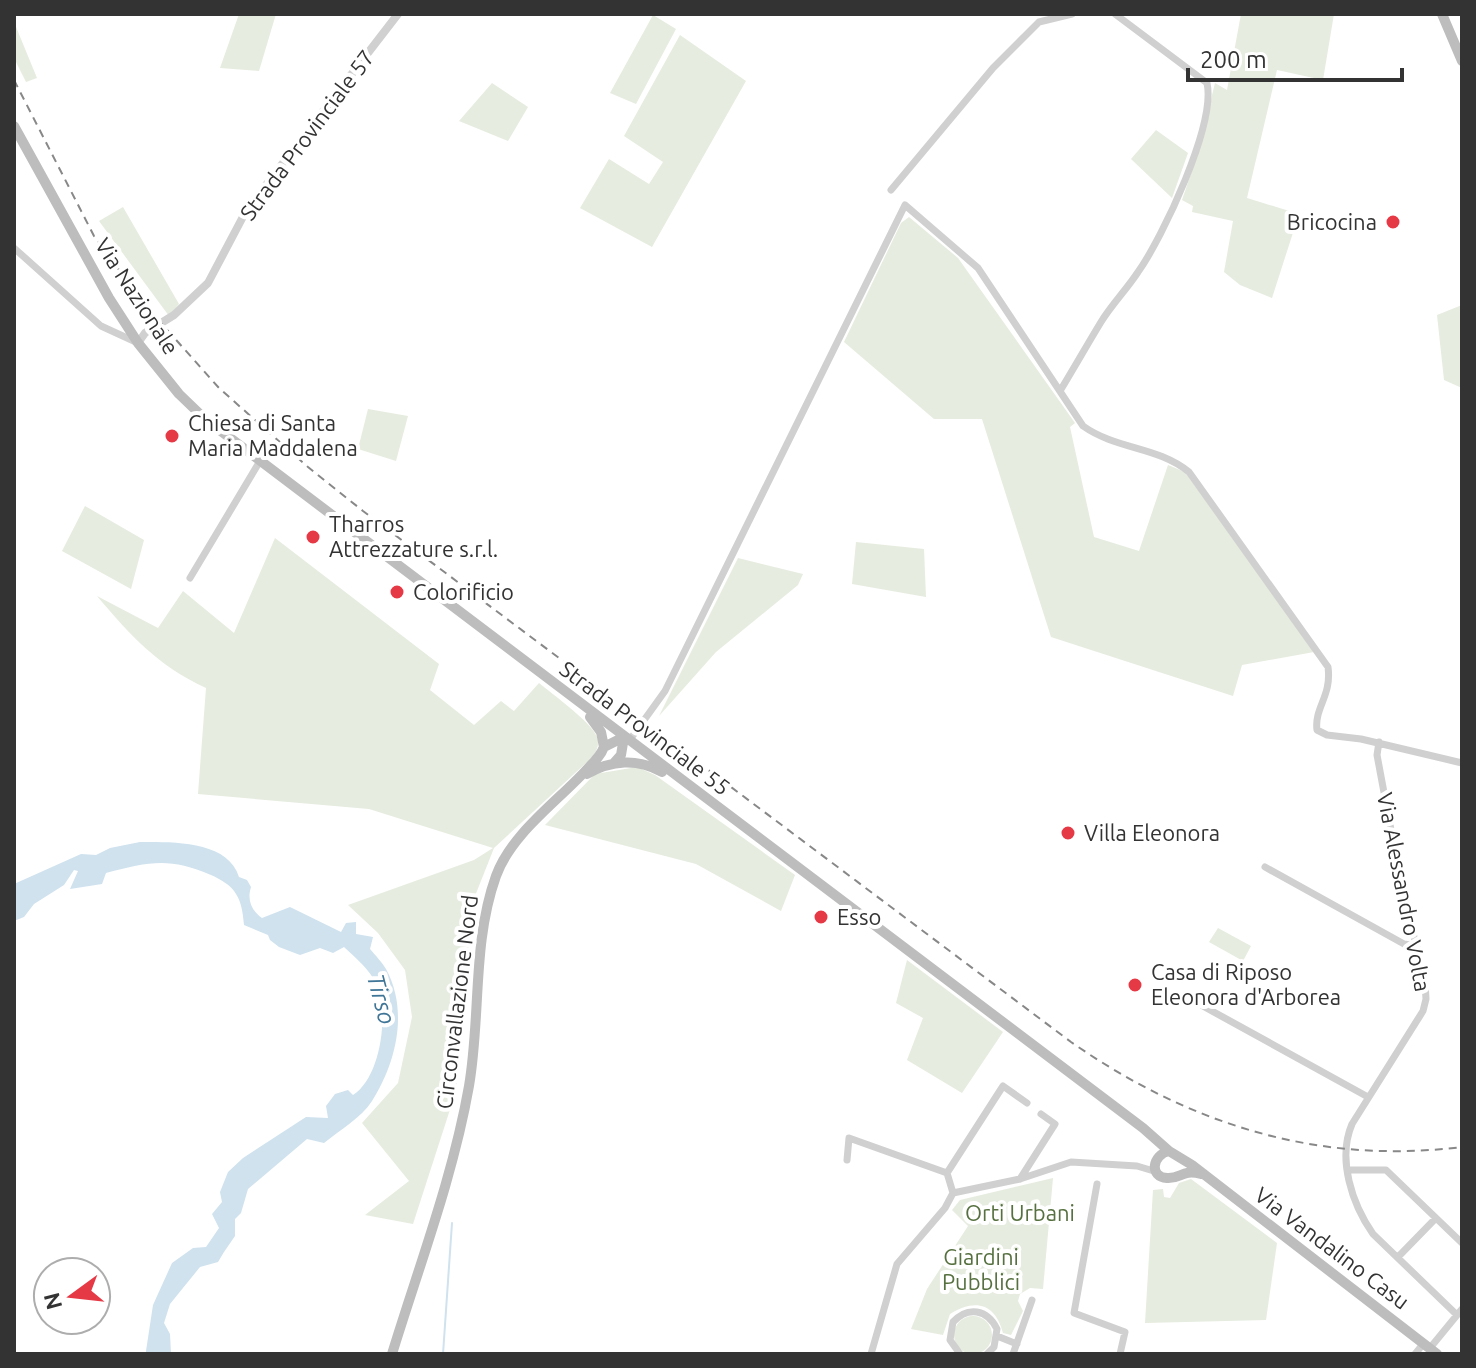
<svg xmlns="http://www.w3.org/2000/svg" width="1476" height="1368" font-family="Ubuntu,sans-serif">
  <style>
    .green { fill: #e6ecdf }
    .water { fill: #cfe2ee }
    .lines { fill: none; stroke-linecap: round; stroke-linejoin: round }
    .stream { stroke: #cfe2ee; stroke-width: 2 }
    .minor { stroke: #d0d0d0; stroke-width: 7 }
    .tertiary { stroke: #d0d0d0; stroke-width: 8 }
    .secondary { stroke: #bdbdbd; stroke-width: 10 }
    .rail { stroke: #888; stroke-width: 2; stroke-dasharray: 8 6; stroke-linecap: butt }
    .poi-dot { fill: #e63946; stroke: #fff; stroke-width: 3 }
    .labels { text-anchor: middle; stroke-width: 8; stroke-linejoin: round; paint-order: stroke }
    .street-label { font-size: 22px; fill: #333; stroke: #fff }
    .poi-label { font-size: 22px; fill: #333; stroke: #fff; text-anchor: start }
    .park-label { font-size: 22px; fill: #56703f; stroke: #fff }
    .water-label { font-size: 24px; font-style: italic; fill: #3f7597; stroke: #fff }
  </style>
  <rect width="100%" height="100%" fill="#fff"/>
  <!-- green -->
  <path class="green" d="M 239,14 L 276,14 L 259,71 L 220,68 Z
    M 1241,14 L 1334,14 L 1323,80 L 1277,70 L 1247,198 L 1299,214 L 1272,298 L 1240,285 L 1224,272 L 1233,221 L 1192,212 L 1193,206 L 1182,200 L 1197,156 L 1215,83 L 1227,90 Z
    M 653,15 L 676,29 L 636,104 L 610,93 Z
    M 14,22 L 37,78 L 26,82 L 14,58 Z
    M 680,35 L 746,81 L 652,247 L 580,208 L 609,159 L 649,184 L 663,162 L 624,136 Z
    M 492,83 L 528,107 L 508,141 L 459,121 Z
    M 1156,130 L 1188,153 L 1172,198 L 1131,159 Z
    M 123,207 L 179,304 L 169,316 L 99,221 Z
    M 909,217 L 958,258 L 1075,423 L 1070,427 L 1094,537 L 1139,551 L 1168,465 L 1185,472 L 1314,652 L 1242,665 L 1233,696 L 1051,637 L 982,419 L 934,419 L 844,342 L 901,223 Z
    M 1462,305 L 1462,388 L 1444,380 L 1437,315 Z
    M 368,409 L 408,416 L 396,461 L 358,449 Z
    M 85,506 L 144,540 L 131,589 L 62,551 Z
    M 275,538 L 439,664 L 430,690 L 474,725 L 501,701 L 514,711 L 539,683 C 552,694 596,725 598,740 C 599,750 593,756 587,762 L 494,848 L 475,896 L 467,958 L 456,1091 L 413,1224 L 365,1215 L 409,1181 L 362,1123 L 398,1083 L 412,1017 L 405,970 L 378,933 L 348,905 L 474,860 L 493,848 L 369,809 L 198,794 L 206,688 C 158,666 131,636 97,596 L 158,628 L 183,591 L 234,633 Z
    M 856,542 L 924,549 L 926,597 L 852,584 Z
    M 738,558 L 803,574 L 798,585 L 716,652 L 659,716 Z
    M 637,767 L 655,775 L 795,875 L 781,911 L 696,864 L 545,825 L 595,774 Z
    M 1218,928 L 1251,946 L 1243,961 L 1209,942 Z
    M 907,960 L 1003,1032 L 962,1093 L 907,1060 L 923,1018 L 896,1003 Z
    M 1053,1178 L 1043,1289 L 1030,1288 L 1020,1294 L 1018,1301 L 1023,1311 L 1011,1335 L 1003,1333 C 995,1302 974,1299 950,1314 L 943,1335 L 911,1329 L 927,1289 L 968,1226 L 952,1210 L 960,1200 Z
    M 1191,1179 L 1277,1243 L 1266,1320 L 1145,1323 L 1153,1190 L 1163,1189 L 1164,1197 L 1170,1198 L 1179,1183 Z
    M954 1335a19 19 0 1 1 38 0a19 19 0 1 1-38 0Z"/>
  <!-- water -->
  <path class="water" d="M 140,842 C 171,842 228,840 239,877 L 247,880 L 251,887 C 247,900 251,910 262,918 L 290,907 L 341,932 L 346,923 L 356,922 L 356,934 L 373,937 L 370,949 C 375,955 382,962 386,969 C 409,1011 396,1063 372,1101 C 361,1118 340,1130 324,1143 L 307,1139 L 248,1189 L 241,1213 L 235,1219 L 235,1236 L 224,1252 L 218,1262 L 200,1267 L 170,1304 L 164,1323 L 170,1334 L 171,1354 L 146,1354 L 146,1351 L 153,1305 L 172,1263 L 193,1248 L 206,1247 L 219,1228 L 212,1214 L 222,1202 L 220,1192 L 228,1172 L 243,1158 L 306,1117 L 328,1118 L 326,1106 L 335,1094 L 348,1090 L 353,1095 C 381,1077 389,1014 377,985 C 370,970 356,958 344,947 L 333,953 L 320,948 L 300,955 L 279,947 L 270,940 L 268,935 L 244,925 C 243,915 242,903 236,894 C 231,885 220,879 211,875 C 169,857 149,862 106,873 L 102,884 L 70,889 L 78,871 L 74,870 L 64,885 L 34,904 L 24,917 L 14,921 L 14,884 L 81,854 L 96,855 L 110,848 Z"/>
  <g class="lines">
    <!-- stream -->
    <path class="stream" d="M 443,1354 L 452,1223"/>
    <!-- minor -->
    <path class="minor" d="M 891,190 L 993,68 L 1039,22 L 1072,14
      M 14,248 L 101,326 L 138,343
      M 1060,391 C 1074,368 1087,345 1101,322 C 1112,304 1127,289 1138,272 C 1163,237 1216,124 1207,83 L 1115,14
      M 190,578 L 260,461
      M 629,741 L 665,691 L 905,205 L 978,268 L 1083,426 C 1117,450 1157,446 1189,472 L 1328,667 C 1332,696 1314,708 1317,730 L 1327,735 L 1361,739 L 1462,763
      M 1379,742 L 1377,755 L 1400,878 L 1425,983 L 1426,999 L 1423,1011 L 1352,1124 C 1337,1159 1352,1204 1373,1234 L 1457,1315
      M 1265,867 L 1404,944 L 1417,946
      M 1192,1000 L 1368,1097
      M 847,1160 L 849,1138 L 947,1173 L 953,1193
      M 1347,1170 L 1386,1170 L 1462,1243
      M 947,1173 L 1003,1086 L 1027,1103
      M 1020,1179 L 1055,1124 L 1041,1114
      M 1097,1184 L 1074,1313 L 1125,1332 L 1120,1354
      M 953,1193 L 1020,1179 L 1071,1162 L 1137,1166 L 1157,1172
      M 1398,1257 L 1436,1218
      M 997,1336 L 1017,1344
      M 1430,1348 L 1462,1309
      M 871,1354 L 897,1264 L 945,1208 L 953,1193
      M 960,1354 L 950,1340 L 953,1322 C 968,1306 987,1309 997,1329 L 994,1347 L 987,1354
      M 1013,1354 L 1032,1300
      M 1415,1354 L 1424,1343"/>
    <!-- tertiary -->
    <path class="tertiary" d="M 138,343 L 145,333 L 174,315 L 208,283 L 246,211 L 398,14"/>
    <!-- secondary -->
    <path class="secondary" d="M 1442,14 L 1462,61
      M 14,126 L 109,298 L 138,343 L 179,394 L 205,419 L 1143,1128 L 1169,1151 L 1192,1165 L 1437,1354
      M 590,717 L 601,732 L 604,747
      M 613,764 L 621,755 L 624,737
      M 587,774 C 611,760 638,758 662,772
      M 1169,1151 C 1152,1155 1149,1177 1167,1178 C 1181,1179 1182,1169 1201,1174
      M 392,1354 C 419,1266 453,1177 469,1086 C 481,1016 472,943 496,876 C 512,832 560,800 590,766 C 596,760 601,755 604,747 L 624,737"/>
    <!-- rail -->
    <path class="rail" d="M 14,80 L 94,236 L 145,305 L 219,388 L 308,467 L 363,511 L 1071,1042 C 1189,1124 1317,1165 1462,1147"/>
  </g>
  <!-- markers -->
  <g class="poi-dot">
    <circle cx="1393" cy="222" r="8"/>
    <circle cx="172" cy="436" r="8"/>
    <circle cx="313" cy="537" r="8"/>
    <circle cx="397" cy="592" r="8"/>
    <circle cx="1068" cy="833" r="8"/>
    <circle cx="821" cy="917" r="8"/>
    <circle cx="1135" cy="985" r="8"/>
  </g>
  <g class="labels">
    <!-- street labels -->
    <g class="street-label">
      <text transform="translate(307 135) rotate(-53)" y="8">Strada Provinciale 57</text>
      <text transform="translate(137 296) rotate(57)" y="8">Via Nazionale</text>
      <text transform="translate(645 728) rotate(37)" y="8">Strada Provinciale 55</text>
      <text transform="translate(1404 892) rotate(79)" y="8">Via Alessandro Volta</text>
      <text transform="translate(457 1002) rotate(-83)" y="8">Circonvallazione Nord</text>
      <text transform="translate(1332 1248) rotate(37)" y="8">Via Vandalino Casu</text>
    </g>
    <!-- poi labels -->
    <g class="poi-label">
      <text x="1377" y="230" text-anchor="end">Bricocina</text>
      <text x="188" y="431">Chiesa di Santa<tspan x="188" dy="25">Maria Maddalena</tspan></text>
      <text x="329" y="532">Tharros<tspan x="329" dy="25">Attrezzature s.r.l.</tspan></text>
      <text x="413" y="600">Colorificio</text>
      <text x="1084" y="841">Villa Eleonora</text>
      <text x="837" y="925">Esso</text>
      <text x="1151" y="980">Casa di Riposo<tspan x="1151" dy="25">Eleonora d'Arborea</tspan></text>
    </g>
    <!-- park labels -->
    <g class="park-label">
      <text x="1020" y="1221">Orti Urbani</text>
      <text x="981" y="1265">Giardini<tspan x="981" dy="25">Pubblici</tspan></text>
    </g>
    <!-- water labels -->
    <g class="water-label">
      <text transform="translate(381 999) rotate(75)" y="8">Tirso</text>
    </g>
  </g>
  <!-- border -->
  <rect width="1476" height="1368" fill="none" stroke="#333333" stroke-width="32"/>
  <!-- north arrow -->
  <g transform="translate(72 1296) rotate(255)"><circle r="38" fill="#ffffff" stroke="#adadad" stroke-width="2"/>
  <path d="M0-6L14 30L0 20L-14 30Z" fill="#e63946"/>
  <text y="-12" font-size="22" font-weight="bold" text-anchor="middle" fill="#333333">N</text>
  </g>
  <!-- scale -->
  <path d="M1188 68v12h214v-12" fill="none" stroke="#333333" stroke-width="4"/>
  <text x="1200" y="68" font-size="24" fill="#333333" stroke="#ffffff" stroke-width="6" paint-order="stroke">200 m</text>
</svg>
